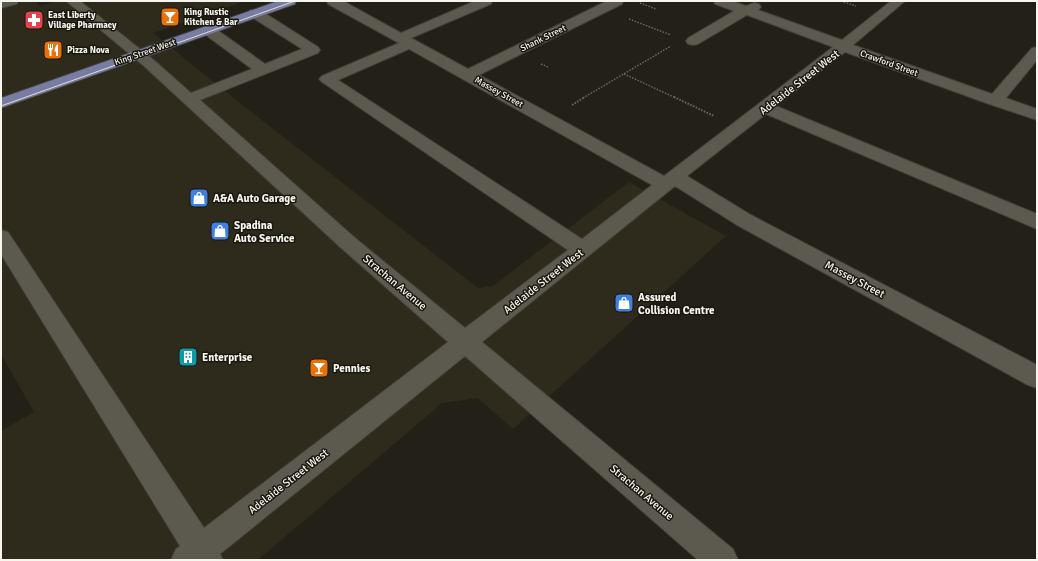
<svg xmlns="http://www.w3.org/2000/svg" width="1038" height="561" font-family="Signika,sans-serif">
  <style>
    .built { fill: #2e2b1c }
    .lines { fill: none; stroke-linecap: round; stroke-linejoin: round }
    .minor-casing { stroke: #3f3e37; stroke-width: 2 }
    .major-casing { stroke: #3f3e37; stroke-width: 2 }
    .path-far1 { stroke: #6a685f; stroke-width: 1.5; stroke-dasharray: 1.5 1.5; stroke-linecap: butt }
    .path { stroke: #6a685f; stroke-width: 2; stroke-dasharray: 1.5 1.5; stroke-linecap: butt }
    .minor { fill: #5c5a4f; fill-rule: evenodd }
    .major { fill: #797ca2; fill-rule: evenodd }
    .tram { stroke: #dfded7; stroke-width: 1 }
    .labels { text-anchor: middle; stroke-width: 3; stroke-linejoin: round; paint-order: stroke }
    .far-poi-label { font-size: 9px; font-weight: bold; fill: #f6f5ee; stroke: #19170e; text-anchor: start }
    .far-street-label { font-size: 9px; fill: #f6f5ee; stroke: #19170e }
    .street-label { font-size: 11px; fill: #f6f5ee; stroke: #19170e }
    .poi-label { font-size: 11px; font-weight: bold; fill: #f6f5ee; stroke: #19170e; text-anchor: start }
  </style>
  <rect width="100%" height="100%" fill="#232117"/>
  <!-- built -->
  <path class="built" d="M 1,1 L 34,1 L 40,6 L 58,1 L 245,1 L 153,33 L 245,107 L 478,288 L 493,286 L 629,182 L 726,236 L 513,429 L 478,398 L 442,403 L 258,560 L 1,560 L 1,431 L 34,412 L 1,354 Z"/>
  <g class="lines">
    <!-- minor casing -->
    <g class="minor-casing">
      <path id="minor" d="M 1,1 L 18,1 L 17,4 L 1,8 Z
        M 66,1 L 80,1 L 155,61 L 191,93 L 252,69 L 203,33 L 201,30 L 203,27 L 208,26 L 213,27 L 265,64 L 302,49 L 250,16 L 248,13 L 250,10 L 260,10 L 318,47 L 320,50 L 318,53 L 200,100 L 354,237 L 465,328 L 568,250 L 322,82 L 319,79 L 322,76 L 399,43 L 328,4 L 327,1 L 343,1 L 401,33 L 475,1 L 492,1 L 491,4 L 411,38 L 468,69 L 607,1 L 623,1 L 622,4 L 479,75 L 664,176 L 833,47 L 747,15 L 698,44 L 693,45 L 688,44 L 686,41 L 688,38 L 734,11 L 715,4 L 714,1 L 732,1 L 746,6 L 754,3 L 759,4 L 761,7 L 758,10 L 842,40 L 891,1 L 905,1 L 853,45 L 992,94 L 1032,48 L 1037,47 L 1037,60 L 1006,98 L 1037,109 L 1037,120 L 989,104 L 845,52 L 776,106 L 1037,214 L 1037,229 L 766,114 L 687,176 L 751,215 L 1037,365 L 1037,388 L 1028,385 L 737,225 L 675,186 L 482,342 L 733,549 L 738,560 L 698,560 L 465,356 L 220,554 L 223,560 L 171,560 L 176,549 L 180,546 L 1,254 L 1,230 L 8,232 L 204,528 L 448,342 L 340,247 L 145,67 ZM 409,49 L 652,185 L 582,239 L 338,80 Z"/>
    </g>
    <!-- major casing -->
    <g class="major-casing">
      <path id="major" d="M 278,1 L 296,1 L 295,4 L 1,108 L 1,98 Z"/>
    </g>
    <!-- path-far1 -->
    <path class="path-far1" d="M 841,1 L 856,6
      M 640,3 L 656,9
      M 629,19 L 671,35
      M 541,64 L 548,67
      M 624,74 L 676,98
      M 583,98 L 671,46"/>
    <!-- path -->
    <path class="path" d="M 674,97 L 714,116
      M 572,105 L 585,97"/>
    <!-- minor -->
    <use href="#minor" class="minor"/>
    <!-- major -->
    <use href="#major" class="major"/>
    <!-- tram -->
    <path class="tram" d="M 1,106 L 295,1"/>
  </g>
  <!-- icons -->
  <defs>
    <g id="bar-square" transform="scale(1)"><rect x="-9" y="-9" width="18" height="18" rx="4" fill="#e8710a" stroke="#19170e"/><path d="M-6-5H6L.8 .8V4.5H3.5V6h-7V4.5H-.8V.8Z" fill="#fff"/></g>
    <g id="pharmacy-square" transform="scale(1)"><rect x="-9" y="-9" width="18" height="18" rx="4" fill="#e0444e" stroke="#19170e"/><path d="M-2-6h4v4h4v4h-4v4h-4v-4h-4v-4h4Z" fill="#fff"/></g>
    <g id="restaurant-square" transform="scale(1)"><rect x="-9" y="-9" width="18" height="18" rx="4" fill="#e8710a" stroke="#19170e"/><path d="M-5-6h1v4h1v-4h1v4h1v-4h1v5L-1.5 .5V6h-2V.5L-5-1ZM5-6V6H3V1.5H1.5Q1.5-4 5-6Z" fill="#fff"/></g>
    <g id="shop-square" transform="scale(1)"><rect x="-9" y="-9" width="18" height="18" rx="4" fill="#3f7fe0" stroke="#19170e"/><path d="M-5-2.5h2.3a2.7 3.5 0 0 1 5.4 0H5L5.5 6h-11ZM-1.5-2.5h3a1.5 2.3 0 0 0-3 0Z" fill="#fff"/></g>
    <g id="building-square" transform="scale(1)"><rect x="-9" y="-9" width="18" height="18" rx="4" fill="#0f9aa8" stroke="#19170e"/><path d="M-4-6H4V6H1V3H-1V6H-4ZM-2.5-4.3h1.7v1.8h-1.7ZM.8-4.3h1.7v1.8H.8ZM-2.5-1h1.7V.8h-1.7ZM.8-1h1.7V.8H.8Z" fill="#fff"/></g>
  </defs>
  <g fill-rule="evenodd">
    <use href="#bar-square" x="170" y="17"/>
    <use href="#pharmacy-square" x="34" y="20"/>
    <use href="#restaurant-square" x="53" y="50"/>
    <use href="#shop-square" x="199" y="198"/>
    <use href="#shop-square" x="220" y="231"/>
    <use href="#shop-square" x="624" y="303"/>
    <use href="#building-square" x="188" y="357"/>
    <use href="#bar-square" x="319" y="368"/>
  </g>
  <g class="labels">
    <!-- far-poi labels -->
    <g class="far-poi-label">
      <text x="184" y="15">King Rustic<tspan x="184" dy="10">Kitchen &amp; Bar</tspan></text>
      <text x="48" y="18">East Liberty<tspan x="48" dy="10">Village Pharmacy</tspan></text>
      <text x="67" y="53">Pizza Nova</text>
    </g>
    <!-- far-street labels -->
    <g class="far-street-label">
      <text transform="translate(543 38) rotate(-26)" y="3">Shank Street</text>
      <text transform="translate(145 52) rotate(-19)" y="3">King Street West</text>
      <text transform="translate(889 63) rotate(20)" y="3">Crawford Street</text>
      <text transform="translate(499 92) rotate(29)" y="3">Massey Street</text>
    </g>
    <!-- street labels -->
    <g class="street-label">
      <text transform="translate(799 82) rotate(-38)" y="4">Adelaide Street West</text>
      <text transform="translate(855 279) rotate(28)" y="4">Massey Street</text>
      <text transform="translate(543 281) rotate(-38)" y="4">Adelaide Street West</text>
      <text transform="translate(395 282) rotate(40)" y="4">Strachan Avenue</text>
      <text transform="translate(288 481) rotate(-38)" y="4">Adelaide Street West</text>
      <text transform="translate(642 492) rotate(40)" y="4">Strachan Avenue</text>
    </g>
    <!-- poi labels -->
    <g class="poi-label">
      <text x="213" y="202">A&amp;A Auto Garage</text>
      <text x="234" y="229">Spadina<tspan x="234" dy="13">Auto Service</tspan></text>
      <text x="638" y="301">Assured<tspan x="638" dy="13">Collision Centre</tspan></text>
      <text x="202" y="361">Enterprise</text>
      <text x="333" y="372">Pennies</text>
    </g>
  </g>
  <!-- border -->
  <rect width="1038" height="561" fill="none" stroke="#f6f5ee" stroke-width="4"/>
</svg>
